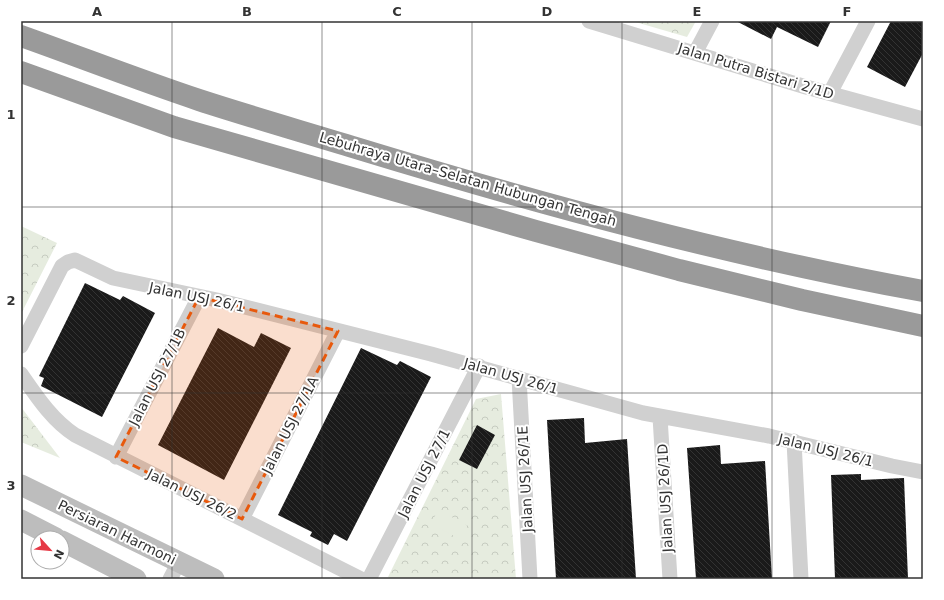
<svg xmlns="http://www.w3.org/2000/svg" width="944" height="600" font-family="'DejaVu Sans',sans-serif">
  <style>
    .park { fill: url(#park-crowns) }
    .pitch { fill: #e6ecdf }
    .building { fill: url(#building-back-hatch) }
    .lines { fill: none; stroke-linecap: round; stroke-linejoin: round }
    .street { stroke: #d0d0d0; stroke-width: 15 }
    .secondary { stroke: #bdbdbd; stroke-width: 21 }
    .highway { stroke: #9a9a9a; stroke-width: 22 }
    .marked { fill: #e8590c; fill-opacity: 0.2; stroke: #e8590c; stroke-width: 3; stroke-dasharray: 8 5; stroke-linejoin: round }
    .grid { fill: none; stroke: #333; stroke-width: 1; stroke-opacity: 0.55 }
    .labels { text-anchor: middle; stroke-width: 4; stroke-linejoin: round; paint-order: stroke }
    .street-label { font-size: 14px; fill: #333; stroke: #fff }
    .neatline { fill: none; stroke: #333; stroke-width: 1.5 }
    .grid-label { font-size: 13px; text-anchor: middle; font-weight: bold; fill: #333 }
  </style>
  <defs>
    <pattern id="park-crowns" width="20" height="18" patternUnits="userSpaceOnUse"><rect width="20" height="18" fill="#e6ecdf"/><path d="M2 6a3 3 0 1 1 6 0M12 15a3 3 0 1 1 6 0" fill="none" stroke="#c6cbc0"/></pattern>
    <pattern id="building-back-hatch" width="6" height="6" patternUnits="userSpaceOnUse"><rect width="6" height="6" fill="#1a1a1a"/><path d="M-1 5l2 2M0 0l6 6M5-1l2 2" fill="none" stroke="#333"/></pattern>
  </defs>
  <rect width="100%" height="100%" fill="#fff"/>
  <!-- park -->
  <path class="park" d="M 632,21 L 696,21 L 687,37 Z
    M 21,226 L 57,243 L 21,314 Z
    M 501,394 L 516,579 L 392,579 L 388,577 L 476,399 Z
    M 21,407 L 60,458 L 21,442 Z"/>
  <!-- pitch -->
  <path class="pitch" d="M 438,510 L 467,525 L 460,539 L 431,524 Z"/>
  <!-- building -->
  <path class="building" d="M 736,21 L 831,21 L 818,47 L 777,27 L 771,39 Z
    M 891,21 L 923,21 L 923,53 L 905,87 L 867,67 Z
    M 85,283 L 120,300 L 123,296 L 155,313 L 102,417 L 41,386 L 44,378 L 39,376 Z
    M 218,328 L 254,347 L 261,333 L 291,348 L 224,480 L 158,445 Z
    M 361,348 L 397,365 L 400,361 L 431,377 L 347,541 L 334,534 L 328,545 L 310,536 L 312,532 L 278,515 Z
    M 584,418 L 585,443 L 627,439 L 636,579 L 556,579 L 547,420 Z
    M 477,425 L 495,435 L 477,469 L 459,460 Z
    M 720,445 L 721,464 L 765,461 L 772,579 L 696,579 L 687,448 Z
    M 861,474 L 861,480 L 904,478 L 908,579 L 835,579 L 831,475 Z"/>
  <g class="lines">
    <!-- street -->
    <path class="street" d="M 589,21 L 806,87 L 923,119
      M 695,53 L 712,21
      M 830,93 L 868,21
      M 21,346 L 62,266 L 68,262 L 75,260 L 113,278 L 217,300 L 431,354 L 643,413 L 769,436 L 892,466 L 923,472
      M 21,374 C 37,397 52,420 75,435 L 361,579
      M 519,378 L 530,579
      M 660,417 L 670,579
      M 794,441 L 801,579
      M 116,457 L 199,297
      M 242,519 L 338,331
      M 170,579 L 179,562
      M 369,579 L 479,366"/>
    <!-- secondary -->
    <path class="secondary" d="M 21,485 L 214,579
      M 21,520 L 56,538
      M 62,541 L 136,579"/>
    <!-- highway -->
    <path class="highway" d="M 21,36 C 80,57 139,80 199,100 C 251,117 304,132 356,148 C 543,205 731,256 923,291
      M 21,72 L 174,127 L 536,231 L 679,270 L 802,300 L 923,326"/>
  </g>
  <!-- marked area -->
  <path class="marked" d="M 199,297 L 338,331 L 242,519 L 116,457 Z"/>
  <!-- grid -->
  <path class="grid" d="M 172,21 L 172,579M 322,21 L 322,579M 472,21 L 472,579M 622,21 L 622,579M 772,21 L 772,579M 21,207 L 923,207M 21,393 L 923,393"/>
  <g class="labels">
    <!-- street labels -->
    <g class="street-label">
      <text transform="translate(756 71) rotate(17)" y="5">Jalan Putra Bistari 2/1D</text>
      <text transform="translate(468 179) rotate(16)" y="5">Lebuhraya Utara–Selatan Hubungan Tengah</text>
      <text transform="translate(197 297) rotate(12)" y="5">Jalan USJ 26/1</text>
      <text transform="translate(511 376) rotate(16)" y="5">Jalan USJ 26/1</text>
      <text transform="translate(157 377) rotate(-63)" y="5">Jalan USJ 27/1B</text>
      <text transform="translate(290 425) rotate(-63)" y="5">Jalan USJ 27/1A</text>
      <text transform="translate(826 450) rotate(14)" y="5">Jalan USJ 26/1</text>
      <text transform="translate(424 473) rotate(-63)" y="5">Jalan USJ 27/1</text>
      <text transform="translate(525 479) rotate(-93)" y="5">Jalan USJ 26/1E</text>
      <text transform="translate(192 494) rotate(26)" y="5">Jalan USJ 26/2</text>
      <text transform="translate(665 498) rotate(-93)" y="5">Jalan USJ 26/1D</text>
      <text transform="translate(117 532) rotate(26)" y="5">Persiaran Harmoni</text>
    </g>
  </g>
  <!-- border -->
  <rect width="944" height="600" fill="none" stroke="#ffffff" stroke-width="44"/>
  <!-- north arrow -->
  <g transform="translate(50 550) rotate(117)"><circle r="19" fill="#ffffff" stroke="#adadad"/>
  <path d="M0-3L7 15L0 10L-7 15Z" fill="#e63946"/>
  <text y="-6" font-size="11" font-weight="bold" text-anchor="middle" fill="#333333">N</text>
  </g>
  <rect x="22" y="22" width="900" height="556" class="neatline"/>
  <g class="grid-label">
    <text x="97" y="16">A</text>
    <text x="247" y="16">B</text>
    <text x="397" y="16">C</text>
    <text x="547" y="16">D</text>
    <text x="697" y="16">E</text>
    <text x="847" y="16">F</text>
    <text x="11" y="119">1</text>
    <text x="11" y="305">2</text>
    <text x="11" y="490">3</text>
  </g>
</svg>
